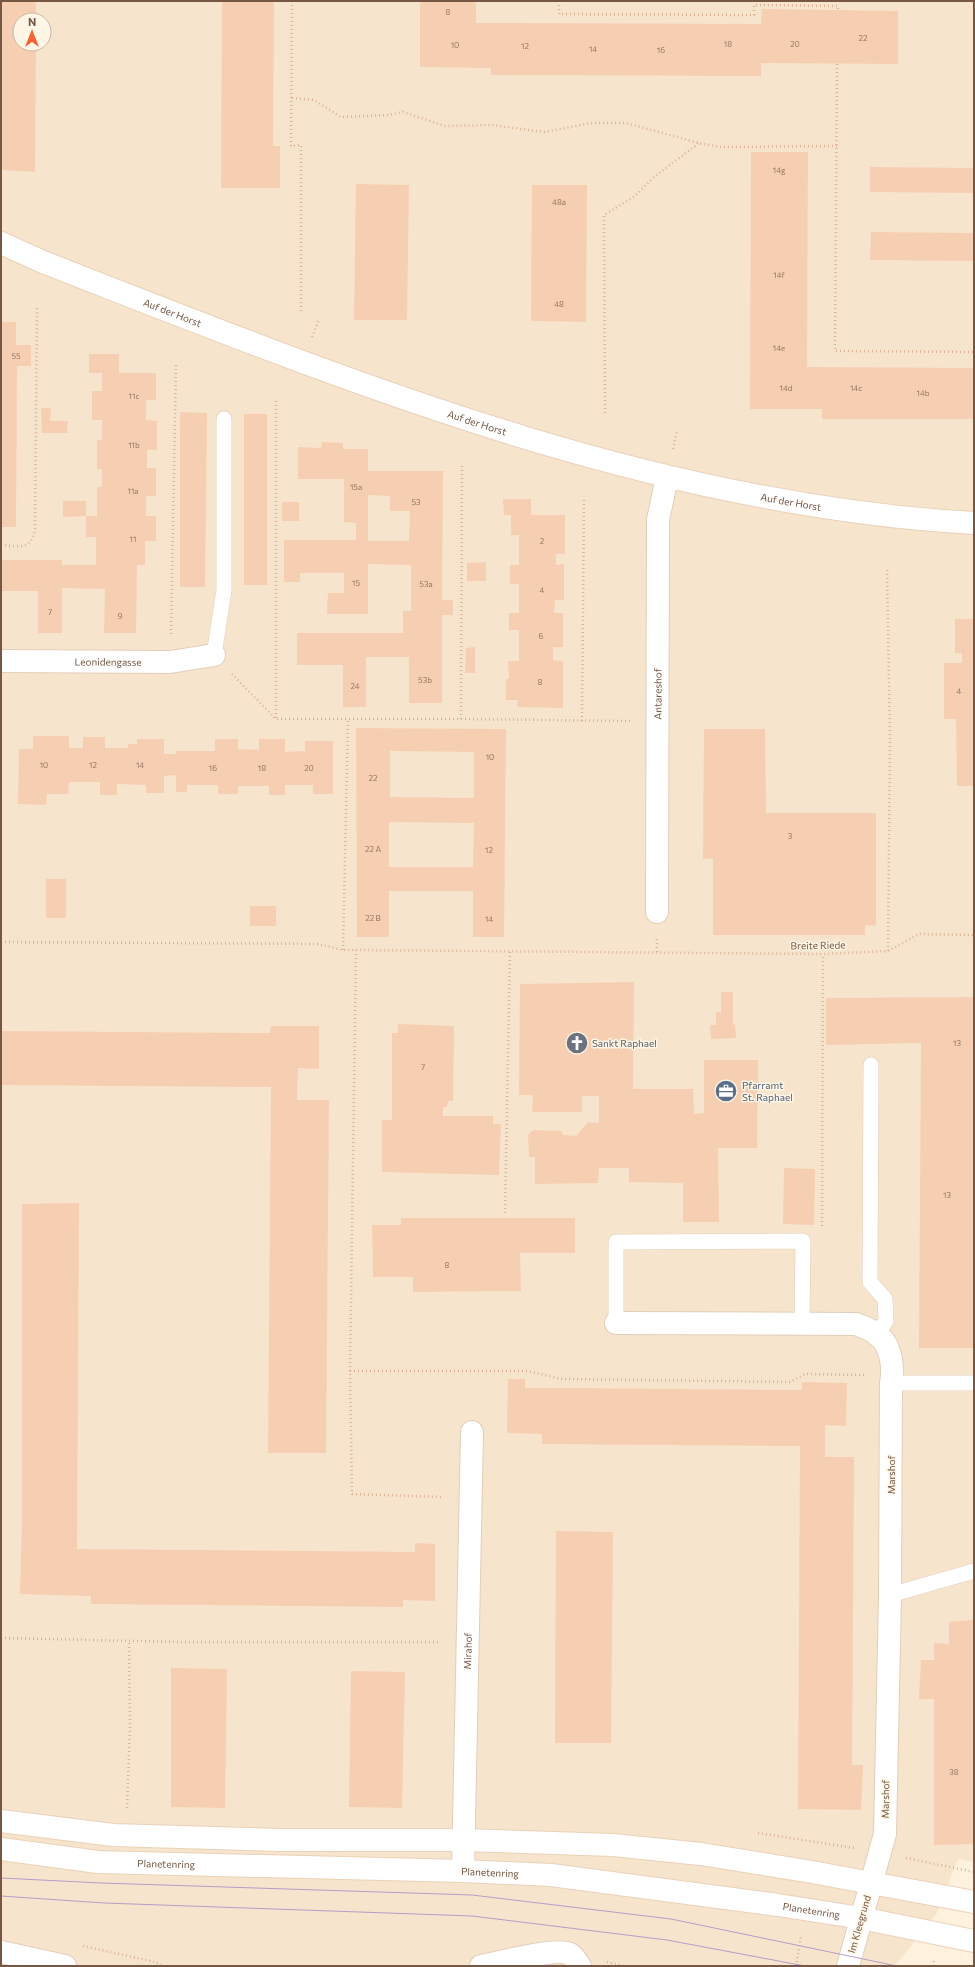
<svg xmlns="http://www.w3.org/2000/svg" width="975" height="1967" font-family="Commissioner,sans-serif">
  <style>
    .residential { fill: #f7e4cc; fill-rule: evenodd }
    .building { fill: #f6cfb3; fill-rule: evenodd }
    .lines { fill: none; stroke-linecap: round; stroke-linejoin: round }
    .lane-casing { stroke: #e3ceb9; stroke-width: 16 }
    .street-casing { stroke: #e3ceb9; stroke-width: 24 }
    .secondary-casing { stroke: #ebd1b9; stroke-width: 24 }
    .path { stroke: #dbb397; stroke-width: 2.5; stroke-dasharray: 1 3; stroke-linecap: butt }
    .lane { stroke: #fff; stroke-width: 15 }
    .street { stroke: #fff; stroke-width: 22 }
    .secondary { stroke: #fff; stroke-width: 22 }
    .tram { stroke: #b59dc8; stroke-width: 1 }
    .labels { text-anchor: middle; stroke-width: 3; stroke-linejoin: round; paint-order: stroke }
    .number-label { font-size: 8px; fill: #967560 }
    .street-label { font-size: 10px; fill: #765744; stroke: #fff6e6 }
    .worship-label { font-size: 10px; fill: #5b616d; stroke: #fff6e6; text-anchor: start }
    .service-label { font-size: 10px; fill: #4e5e75; stroke: #fff6e6; text-anchor: start }
  </style>
  <rect width="100%" height="100%" fill="#fef2de"/>
  <!-- residential -->
  <path class="residential" d="M 1,1 L 974,1 L 974,1862 L 958,1859 L 937,1913 L 895,1966 L 1,1966 ZM 20,20 L 44,20 L 44,44 L 20,44 Z"/>
  <!-- building -->
  <path class="building" d="M 1,1 L 36,1 L 36,20 L 20,20 L 20,44 L 36,44 L 35,172 L 1,170 Z
    M 222,1 L 274,1 L 273,146 L 280,146 L 280,188 L 221,188 Z
    M 420,1 L 476,1 L 476,23 L 761,24 L 762,9 L 898,11 L 898,64 L 761,63 L 761,76 L 491,75 L 491,68 L 420,67 Z
    M 751,152 L 808,152 L 807,367 L 974,368 L 974,419 L 822,419 L 822,409 L 750,409 Z
    M 870,167 L 974,168 L 974,193 L 870,192 Z
    M 356,184 L 409,185 L 407,320 L 354,320 Z
    M 532,185 L 587,185 L 586,322 L 531,321 Z
    M 871,232 L 974,233 L 974,261 L 870,260 Z
    M 1,322 L 16,322 L 16,345 L 31,345 L 31,366 L 17,366 L 16,527 L 1,527 Z
    M 89,354 L 119,354 L 119,373 L 156,373 L 156,400 L 146,400 L 146,420 L 157,421 L 157,450 L 147,450 L 147,468 L 156,468 L 156,496 L 146,496 L 146,516 L 156,516 L 156,541 L 145,541 L 145,565 L 137,565 L 136,633 L 104,633 L 105,589 L 62,588 L 62,633 L 38,633 L 38,591 L 1,591 L 1,560 L 62,560 L 62,565 L 96,565 L 96,537 L 86,537 L 86,516 L 97,516 L 97,487 L 102,487 L 102,469 L 97,469 L 97,440 L 102,440 L 102,420 L 92,420 L 92,391 L 102,391 L 102,373 L 89,373 Z
    M 41,408 L 51,408 L 50,421 L 68,421 L 67,433 L 42,433 Z
    M 180,412 L 207,413 L 205,587 L 180,587 Z
    M 244,414 L 267,414 L 267,585 L 244,585 Z
    M 322,442 L 343,443 L 343,449 L 368,449 L 368,471 L 443,471 L 442,600 L 453,600 L 453,615 L 442,615 L 442,703 L 409,703 L 409,657 L 366,657 L 366,707 L 343,707 L 343,665 L 297,665 L 297,633 L 403,633 L 403,611 L 411,611 L 411,565 L 368,564 L 368,614 L 327,614 L 328,593 L 344,593 L 344,573 L 300,573 L 300,582 L 284,582 L 284,540 L 356,540 L 356,523 L 344,522 L 344,479 L 298,479 L 298,447 L 321,448 ZM 368,495 L 390,496 L 390,511 L 410,511 L 409,541 L 368,541 Z
    M 503,499 L 531,499 L 531,515 L 565,515 L 565,554 L 556,554 L 556,565 L 564,564 L 564,600 L 555,600 L 554,613 L 563,613 L 563,647 L 553,647 L 553,660 L 563,661 L 563,708 L 517,707 L 518,700 L 506,700 L 506,679 L 509,679 L 508,661 L 519,661 L 519,630 L 509,630 L 509,613 L 519,613 L 519,584 L 510,584 L 510,565 L 519,565 L 519,535 L 511,535 L 511,515 L 504,515 Z
    M 63,501 L 86,501 L 86,516 L 63,517 Z
    M 282,502 L 299,502 L 299,521 L 282,521 Z
    M 486,562 L 486,581 L 467,581 L 467,563 Z
    M 955,619 L 974,619 L 974,786 L 957,786 L 956,719 L 944,719 L 944,663 L 962,663 L 962,653 L 955,653 Z
    M 475,647 L 475,673 L 465,673 L 466,648 Z
    M 356,728 L 506,729 L 504,937 L 473,937 L 473,891 L 389,891 L 389,937 L 357,937 ZM 390,751 L 474,752 L 474,798 L 390,797 ZM 389,822 L 474,823 L 473,867 L 389,867 Z
    M 704,729 L 765,729 L 766,813 L 876,813 L 876,926 L 865,925 L 865,935 L 713,935 L 713,858 L 703,859 Z
    M 33,736 L 69,736 L 69,748 L 83,748 L 83,737 L 105,737 L 105,748 L 128,748 L 128,744 L 137,744 L 137,739 L 164,739 L 164,754 L 176,754 L 176,751 L 215,751 L 215,739 L 238,739 L 238,749 L 259,750 L 259,739 L 285,739 L 285,752 L 305,751 L 305,741 L 333,741 L 333,794 L 313,794 L 313,785 L 285,785 L 285,795 L 269,795 L 269,786 L 238,786 L 238,794 L 218,794 L 218,785 L 187,785 L 187,792 L 176,792 L 176,775 L 164,776 L 164,793 L 146,793 L 146,785 L 117,784 L 117,795 L 100,795 L 100,782 L 69,782 L 68,794 L 47,794 L 46,805 L 18,804 L 19,749 L 33,749 Z
    M 46,879 L 66,879 L 66,918 L 46,918 Z
    M 250,906 L 276,906 L 276,926 L 250,926 Z
    M 634,982 L 633,1089 L 693,1089 L 694,1114 L 704,1113 L 704,1060 L 758,1060 L 757,1148 L 718,1148 L 719,1222 L 683,1222 L 683,1183 L 629,1182 L 629,1168 L 599,1168 L 598,1183 L 535,1184 L 535,1157 L 529,1157 L 528,1135 L 533,1130 L 561,1131 L 563,1135 L 576,1136 L 588,1122 L 599,1123 L 599,1096 L 582,1096 L 582,1112 L 532,1112 L 533,1095 L 519,1095 L 520,984 Z
    M 721,992 L 733,992 L 733,1025 L 735,1024 L 736,1038 L 711,1039 L 710,1025 L 716,1025 L 716,1012 L 721,1012 Z
    M 974,997 L 974,1348 L 919,1348 L 921,1043 L 826,1045 L 826,998 Z
    M 398,1024 L 454,1026 L 453,1101 L 448,1101 L 447,1107 L 443,1107 L 443,1116 L 493,1116 L 493,1124 L 501,1124 L 499,1175 L 382,1172 L 382,1120 L 392,1120 L 392,1033 L 398,1033 Z
    M 271,1026 L 319,1026 L 319,1069 L 298,1068 L 297,1100 L 329,1100 L 326,1453 L 268,1453 L 271,1087 L 1,1085 L 1,1031 L 270,1033 Z
    M 784,1168 L 815,1169 L 814,1225 L 783,1224 Z
    M 79,1203 L 77,1549 L 415,1552 L 415,1543 L 435,1544 L 435,1601 L 403,1600 L 403,1607 L 91,1604 L 91,1596 L 20,1594 L 22,1518 L 22,1204 Z
    M 401,1218 L 575,1218 L 575,1253 L 520,1253 L 521,1291 L 413,1292 L 413,1277 L 373,1277 L 372,1225 L 401,1225 Z
    M 508,1379 L 525,1379 L 525,1388 L 565,1388 L 802,1390 L 802,1382 L 847,1383 L 846,1426 L 825,1425 L 825,1457 L 854,1457 L 852,1765 L 863,1765 L 861,1810 L 798,1809 L 800,1446 L 542,1444 L 542,1434 L 507,1433 Z
    M 556,1531 L 613,1532 L 611,1743 L 555,1743 Z
    M 974,1620 L 974,1844 L 934,1845 L 934,1699 L 919,1699 L 921,1660 L 934,1660 L 934,1643 L 949,1644 L 949,1622 Z
    M 171,1668 L 227,1669 L 225,1808 L 171,1807 Z
    M 351,1671 L 405,1672 L 402,1808 L 349,1807 Z"/>
  <g class="lines">
    <!-- lane casing -->
    <g class="lane-casing">
      <path id="lane" d="M 214,655 L 224,590 L 224,419
        M 871,1065 L 870,1282 L 885,1299 L 886,1321 L 877,1334
        M 616,1323 L 616,1242 L 803,1241 L 802,1324
        M 891,1383 L 974,1383
        M 890,1595 L 974,1571"/>
    </g>
    <!-- street casing -->
    <g class="street-casing">
      <g id="street">
        <path id="s1" d="M 1,661 L 170,662 L 214,655"/>
        <path id="s2" d="M 657,912 L 658,520 L 667,477"/>
        <path d="M 616,1323 L 856,1324 C 863,1327 871,1329 876,1334 C 891,1343 894,1367 891,1383 L 890,1595 L 885,1834 L 848,1966"/>
        <path id="s3" d="M 463,1871 L 472,1432"/>
        <path d="M 1,1952 L 65,1966"/>
        <path d="M 481,1966 C 498,1963 557,1947 570,1954 C 574,1956 577,1962 580,1966"/>
      </g>
    </g>
    <!-- secondary casing -->
    <g class="secondary-casing">
      <g id="secondary">
        <path id="s4" d="M 1,243 L 43,262 C 343,379 649,505 974,523"/>
        <path d="M 1,1821 L 113,1835 L 281,1840 L 463,1840 L 613,1845 L 701,1854 L 812,1872 L 974,1902"/>
        <path id="s5" d="M 1,1849 L 98,1862 L 463,1871 L 551,1875 L 778,1905 L 861,1918 L 974,1941"/>
      </g>
    </g>
    <!-- path -->
    <path class="path" d="M 292,1 L 291,146 L 301,145 L 301,314
      M 559,1 L 559,14 L 754,15 L 754,5 L 838,6 L 838,11
      M 837,64 L 835,351 L 974,352
      M 292,98 L 314,100 L 341,117 L 388,115 L 403,112 L 445,126 L 492,125 L 544,132 L 592,123 L 626,123 L 699,143 L 721,147 L 837,146
      M 312,337 L 319,320
      M 276,401 L 276,719
      M 605,413 L 604,215 L 635,196 L 654,177 L 699,143
      M 673,449 L 677,431
      M 1,545 C 18,546 31,551 35,530 L 37,306
      M 887,570 L 890,739 L 888,951
      M 171,634 L 176,363
      M 232,674 L 276,719 L 461,719 L 630,721
      M 461,719 L 462,465
      M 582,721 L 584,500
      M 657,939 L 657,953
      M 1,942 L 318,944 L 343,950 L 356,950 L 823,954 L 888,951 L 919,934 L 974,935
      M 343,950 L 348,719
      M 356,950 L 350,1371 L 352,1494 L 443,1497
      M 505,1213 L 510,951
      M 822,1226 L 823,954
      M 350,1371 L 527,1371 L 562,1379 L 790,1382 L 805,1374 L 865,1375
      M 1,1638 L 181,1642 L 440,1642
      M 127,1808 L 130,1727 L 129,1640
      M 758,1833 L 854,1848
      M 906,1858 L 974,1872
      M 83,1946 L 155,1962 L 164,1966
      M 607,1962 L 623,1966
      M 796,1966 L 801,1936
      M 933,1966 L 934,1960"/>
    <!-- lane -->
    <use href="#lane" class="lane"/>
    <!-- street -->
    <use href="#street" class="street"/>
    <!-- secondary -->
    <use href="#secondary" class="secondary"/>
    <!-- tram -->
    <path class="tram" d="M 1,1878 L 101,1883 L 472,1895 L 671,1919 L 897,1966
      M 1,1896 L 104,1903 L 472,1916 L 667,1940 L 805,1966"/>
  </g>
  <!-- icons -->
  <defs>
    <g id="church-disc" transform="scale(1.15)"><circle r="9.5" fill="#6b7280" stroke="#fff6e6"/><path d="M-1.2-6h2.4v3.5h3.3v2.4h-3.3V6h-2.4V-.1h-3.3v-2.4h3.3Z" fill="#fff"/></g>
    <g id="office-disc" transform="scale(1.15)"><circle r="9.5" fill="#5c6f8a" stroke="#fff6e6"/><path d="M-6-3h4V-5.5h4V-3h4V5H-6ZM-1-4.5V-3h2v-1.5ZM-6 0V1H6V0Z" fill="#fff"/></g>
  </defs>
  <g fill-rule="evenodd">
    <use href="#church-disc" x="577" y="1043"/>
    <use href="#office-disc" x="726" y="1091"/>
  </g>
  <g class="labels">
    <!-- number labels -->
    <g class="number-label">
      <text x="448" y="15">8</text>
      <text x="863" y="41">22</text>
      <text x="728" y="47">18</text>
      <text x="795" y="47">20</text>
      <text x="455" y="48">10</text>
      <text x="525" y="49">12</text>
      <text x="593" y="52">14</text>
      <text x="661" y="53">16</text>
      <text x="779" y="173">14g</text>
      <text x="559" y="205">48a</text>
      <text x="779" y="278">14f</text>
      <text x="559" y="307">48</text>
      <text x="779" y="351">14e</text>
      <text x="16" y="359">55</text>
      <text x="786" y="391">14d</text>
      <text x="856" y="391">14c</text>
      <text x="923" y="396">14b</text>
      <text x="134" y="399">11c</text>
      <text x="134" y="448">11b</text>
      <text x="356" y="490">15a</text>
      <text x="133" y="494">11a</text>
      <text x="416" y="505">53</text>
      <text x="133" y="542">11</text>
      <text x="542" y="544">2</text>
      <text x="356" y="586">15</text>
      <text x="426" y="587">53a</text>
      <text x="542" y="593">4</text>
      <text x="50" y="615">7</text>
      <text x="120" y="619">9</text>
      <text x="541" y="639">6</text>
      <text x="425" y="683">53b</text>
      <text x="540" y="685">8</text>
      <text x="355" y="689">24</text>
      <text x="959" y="694">4</text>
      <text x="490" y="760">10</text>
      <text x="44" y="768">10</text>
      <text x="93" y="768">12</text>
      <text x="140" y="768">14</text>
      <text x="213" y="771">16</text>
      <text x="262" y="771">18</text>
      <text x="309" y="771">20</text>
      <text x="373" y="781">22</text>
      <text x="790" y="839">3</text>
      <text x="373" y="852">22 A</text>
      <text x="489" y="853">12</text>
      <text x="373" y="921">22 B</text>
      <text x="489" y="922">14</text>
      <text x="957" y="1046">13</text>
      <text x="423" y="1070">7</text>
      <text x="947" y="1198">13</text>
      <text x="447" y="1268">8</text>
      <text x="954" y="1775">38</text>
    </g>
    <!-- street labels -->
    <g class="street-label">
      <text dy="4" stroke="none"><textPath href="#s4" startOffset="185">Auf der Horst</textPath></text>
      <text dy="4" stroke="none"><textPath href="#s4" startOffset="509">Auf der Horst</textPath></text>
      <text dy="4" stroke="none"><textPath href="#s4" startOffset="833">Auf der Horst</textPath></text>
      <text dy="4" stroke="none"><textPath href="#s1" startOffset="107">Leonidengasse</textPath></text>
      <text dy="4" stroke="none"><textPath href="#s2" startOffset="218">Antareshof</textPath></text>
      <text transform="translate(818 945) rotate(-1)" y="4">Breite Riede</text>
      <text transform="translate(891 1475) rotate(-90)" y="4">Marshof</text>
      <text dy="4" stroke="none"><textPath href="#s3" startOffset="220">Mirahof</textPath></text>
      <text transform="translate(885 1799) rotate(-89)" y="4">Marshof</text>
      <text dy="4" stroke="none"><textPath href="#s5" startOffset="166">Planetenring</textPath></text>
      <text dy="4" stroke="none"><textPath href="#s5" startOffset="490">Planetenring</textPath></text>
      <text dy="4" stroke="none"><textPath href="#s5" startOffset="814">Planetenring</textPath></text>
      <text transform="translate(859 1924) rotate(-74)" y="4">Im Kleegrund</text>
    </g>
    <!-- worship labels -->
    <g class="worship-label">
      <text x="592" y="1047">Sankt Raphael</text>
    </g>
    <!-- service labels -->
    <g class="service-label">
      <text x="742" y="1089">Pfarramt<tspan x="742" dy="12">St. Raphael</tspan></text>
    </g>
  </g>
  <!-- border -->
  <rect width="975" height="1967" fill="none" stroke="#765744" stroke-width="4"/>
  <!-- north arrow -->
  <g transform="translate(32 32)"><circle r="19" fill="#fff6e6" stroke="#c8b6a5"/>
  <path d="M0-3L7 15L0 10L-7 15Z" fill="#f56537"/>
  <text y="-6" font-size="11" font-weight="bold" text-anchor="middle" fill="#765744">N</text>
  </g>
</svg>
